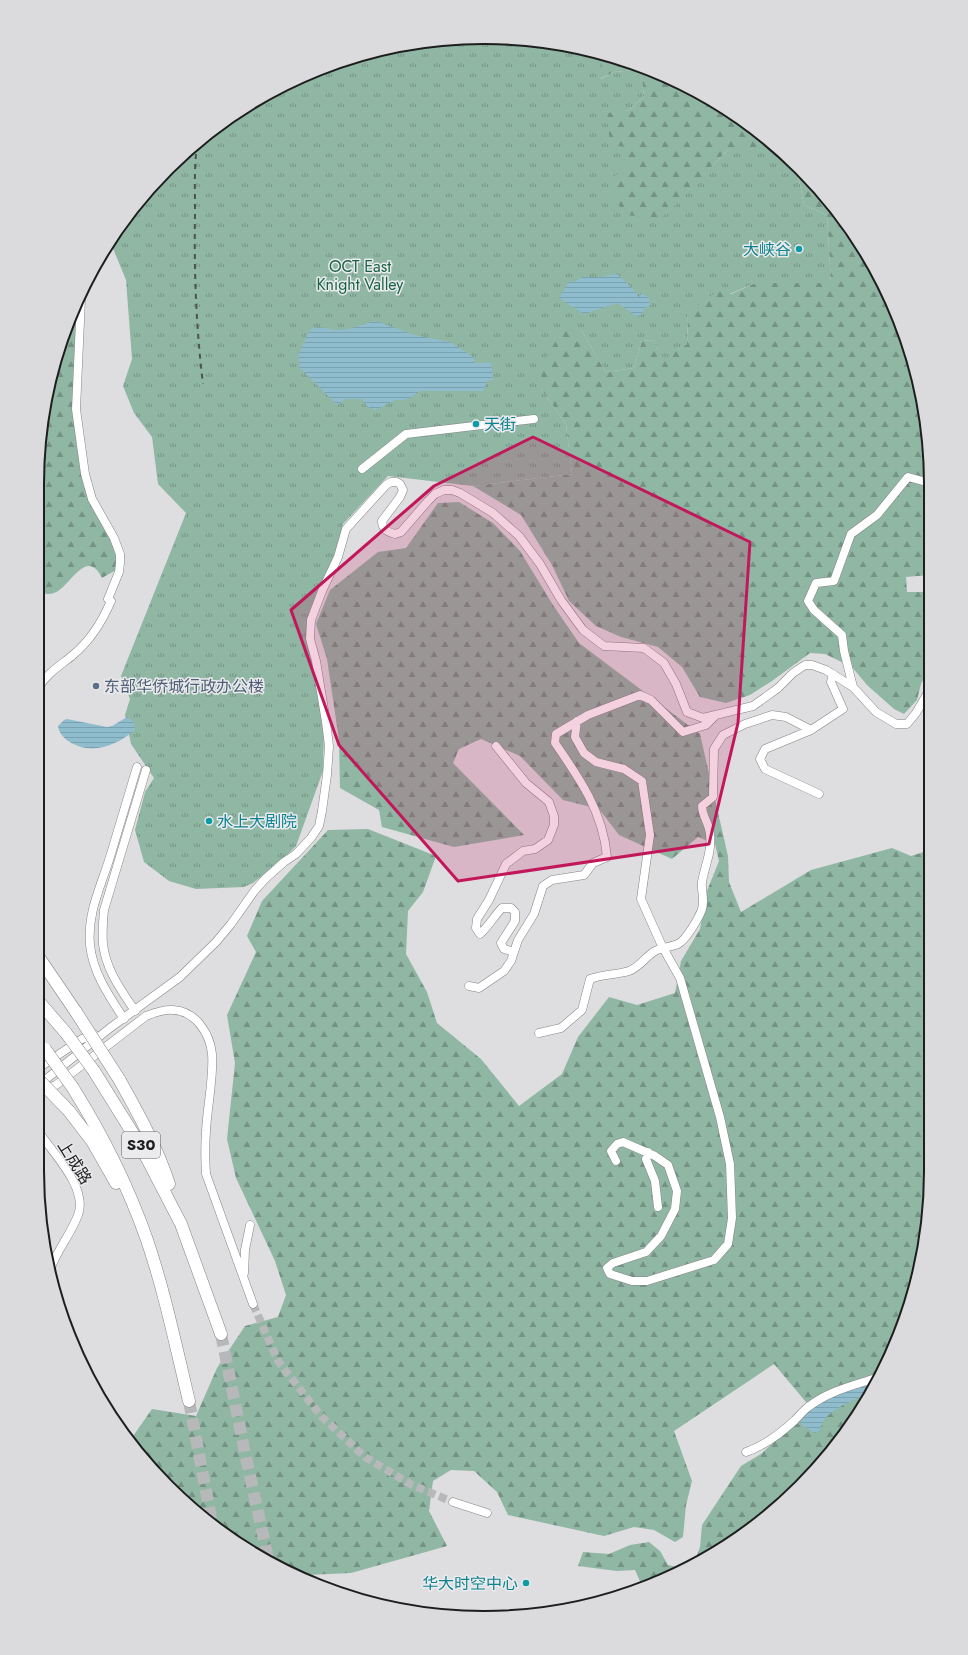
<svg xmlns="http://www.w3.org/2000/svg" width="968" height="1655" font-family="Jost,'Noto Sans SC',sans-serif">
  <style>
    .grass { fill: url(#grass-tufts) }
    .forest { fill: url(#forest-firs) }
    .water { fill: url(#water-rules) }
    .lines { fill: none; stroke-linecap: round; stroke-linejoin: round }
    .minor-tunnel { stroke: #b7b8b9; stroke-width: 8; stroke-dasharray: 8 4; stroke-linecap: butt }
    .highway-tunnel { stroke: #b7b8b9; stroke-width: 12; stroke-dasharray: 12 6; stroke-linecap: butt }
    .minor-casing { stroke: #848486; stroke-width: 9 }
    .highway-casing { stroke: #848486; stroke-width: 13 }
    .minor { stroke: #fff; stroke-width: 8 }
    .highway { stroke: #fff; stroke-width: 12 }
    .rail { stroke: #505152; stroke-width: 2; stroke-dasharray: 5 5; stroke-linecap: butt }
    .highway-bridge-casing { stroke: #848486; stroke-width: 13; stroke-linecap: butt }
    .highway-bridge { stroke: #fff; stroke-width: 12 }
    .marked { fill: #c2185b; fill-opacity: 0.2; stroke: #c2185b; stroke-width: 3; stroke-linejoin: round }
    .culture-dot { fill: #0f9aa8; stroke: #ebebee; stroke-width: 1.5 }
    .service-dot { fill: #5c6f8a; stroke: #ebebee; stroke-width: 1.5 }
    .labels { text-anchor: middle; stroke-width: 3; stroke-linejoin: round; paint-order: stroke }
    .shield { fill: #ebebee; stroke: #5b5c5c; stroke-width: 1 }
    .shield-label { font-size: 15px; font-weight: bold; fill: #1d1e1e }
    .culture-label { font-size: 16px; fill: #0d838f; stroke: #ebebee; text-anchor: end }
    .park-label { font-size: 16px; fill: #186348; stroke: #ebebee }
    .service-label { font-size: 16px; fill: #4e5e75; stroke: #ebebee; text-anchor: start }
    .street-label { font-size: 16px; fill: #1d1e1e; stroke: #ebebee }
    .rim { fill: none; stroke: #1d1e1e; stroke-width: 2 }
  </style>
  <defs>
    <pattern id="grass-tufts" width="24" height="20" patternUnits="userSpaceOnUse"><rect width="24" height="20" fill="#90b6a4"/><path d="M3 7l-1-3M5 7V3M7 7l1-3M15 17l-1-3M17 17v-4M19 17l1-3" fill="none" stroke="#759385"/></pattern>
    <pattern id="forest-firs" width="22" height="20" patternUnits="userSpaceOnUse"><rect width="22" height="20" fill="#90b6a4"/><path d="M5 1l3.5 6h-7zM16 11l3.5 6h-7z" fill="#759385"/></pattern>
    <pattern id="water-rules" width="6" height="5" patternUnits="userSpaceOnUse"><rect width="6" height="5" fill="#8fbdce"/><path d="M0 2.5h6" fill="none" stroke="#7ba2b0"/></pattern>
  </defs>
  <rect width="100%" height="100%" fill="#dedee0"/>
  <!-- grass -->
  <path class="grass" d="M 484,37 L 489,38 L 499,44 L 506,39 L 571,46 L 601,55 L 601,79 L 614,72 L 635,70 L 642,80 L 644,96 L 630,110 L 607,114 L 626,147 L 626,168 L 707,171 L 728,150 L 778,150 L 796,164 L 804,205 L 827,215 L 831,283 L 755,283 L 688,312 L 687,344 L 664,360 L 653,341 L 642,340 L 634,368 L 606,372 L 581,330 L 541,389 L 566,424 L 572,474 L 473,486 L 388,476 L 343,524 L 340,541 L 306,629 L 324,729 L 323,771 L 296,846 L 285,857 L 253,883 L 244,887 L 196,889 L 169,881 L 144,862 L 135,830 L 145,792 L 154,778 L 131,744 L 125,715 L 130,699 L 121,676 L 186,513 L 158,484 L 152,437 L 134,413 L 123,386 L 132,359 L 126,280 L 110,241 L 112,236 L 168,168 L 235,112 L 313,71 L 397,46 L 428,43 L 442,44 L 447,41 Z"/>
  <!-- forest -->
  <path class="forest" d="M 601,55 L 655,71 L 732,112 L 778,150 L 728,150 C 704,173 685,198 660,219 L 626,215 L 614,199 L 613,177 L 626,168 L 626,147 L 610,145 L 607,113 L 630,110 L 644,96 L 642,80 L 635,70 L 614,72 L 600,79 Z
    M 796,164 L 800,168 L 871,260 L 907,341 L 930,455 L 930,575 L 906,577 L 907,592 L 930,592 L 930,667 L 921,684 L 917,700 L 904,714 L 894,709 L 867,685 L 852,667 L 825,654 L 810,653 L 772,681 L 750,695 L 726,703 L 700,697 L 682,667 L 658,647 L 621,637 L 596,626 L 569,601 L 552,565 L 521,515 L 473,486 L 572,474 L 566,424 L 541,389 L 542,365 L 562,330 L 581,330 L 606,372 L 634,368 L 642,340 L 653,341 L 664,359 L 687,344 L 688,312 L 718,291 L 731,294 L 755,283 L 831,283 L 827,215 L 804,205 Z
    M 79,304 L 74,423 L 83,483 L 89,501 L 112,543 L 116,557 L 116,570 L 102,578 C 86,546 70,588 54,593 C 49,595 43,594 38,591 L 38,455 L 61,340 Z
    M 459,502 L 493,523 L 520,551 L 553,605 L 579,643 L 700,734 L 728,856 L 729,882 L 741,912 L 811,870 L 892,848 L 911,856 L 930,850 L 930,1200 L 907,1315 L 856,1419 L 820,1466 L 756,1525 L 707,1558 L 643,1588 L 635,1570 L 617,1571 L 578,1566 L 583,1552 L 609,1554 L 630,1545 L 649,1542 L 660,1551 L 668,1565 L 681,1568 L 695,1561 L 700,1547 L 702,1525 L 741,1466 L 761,1454 L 811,1408 L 774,1364 L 674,1431 L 692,1481 L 686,1505 L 683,1537 L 675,1542 L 654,1530 L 634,1527 L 604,1536 L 508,1515 L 497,1492 L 474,1471 L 451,1470 L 433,1481 L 429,1511 L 447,1546 L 351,1573 L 307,1575 L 300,1577 L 286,1572 L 235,1543 L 168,1487 L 129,1442 L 152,1409 L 196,1416 L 217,1368 L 245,1326 L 278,1317 L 286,1295 L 275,1261 L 236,1178 L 227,1139 L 235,1063 L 227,1015 L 256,952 L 247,936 L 262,901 L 328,830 L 368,829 L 436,856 L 423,892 L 408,911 L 406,954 L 427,992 L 437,1023 L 481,1059 L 519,1106 L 562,1074 L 578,1037 L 609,997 L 637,1005 L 675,993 L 681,961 L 700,929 L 707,891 L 719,861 L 715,844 L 698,837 L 672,859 L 619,835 L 599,809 L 563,800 L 520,756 L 481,739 L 459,749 L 453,763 L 524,835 L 454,847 L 382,827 L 379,810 L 340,788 L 339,740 L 327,659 L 316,624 L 330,590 L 378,552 L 406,548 L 438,503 Z"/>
  <!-- water -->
  <path class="water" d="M 617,274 L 638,294 L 637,296 L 639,297 L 642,293 L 648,297 L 651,305 L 646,307 L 640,316 L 637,315 L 636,316 L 618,303 L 584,314 L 559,298 L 569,282 L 572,281 L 573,283 L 582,277 L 601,277 Z
    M 376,321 L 414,335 L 450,342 L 472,356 L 475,363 L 491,363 L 493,380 L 487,381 L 483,391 L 420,391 L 410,398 L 403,400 L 396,400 L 375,410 L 368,407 L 362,399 L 345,399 L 337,405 L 300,368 L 298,356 L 309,331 C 318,323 329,330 339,330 C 351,330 364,323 376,321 Z
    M 127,717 C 133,720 135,723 135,730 C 116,746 91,756 68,741 C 63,737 59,733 58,726 L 64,720 L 67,719 L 107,727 L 112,726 Z
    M 875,1381 C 873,1384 871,1390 869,1392 C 853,1402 824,1409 820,1430 L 815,1433 L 802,1425 L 800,1422 L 810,1410 L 823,1399 Z"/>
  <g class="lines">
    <!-- minor-tunnel -->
    <path class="minor-tunnel" d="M 253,1304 L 278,1361 L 321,1416 L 365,1457 L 412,1485 L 453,1502"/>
    <!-- highway-tunnel -->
    <path class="highway-tunnel" d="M 221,1334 L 245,1453 L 269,1562
      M 189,1401 L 212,1523"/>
    <!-- minor casing -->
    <g class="minor-casing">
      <path id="minor" d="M 362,469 L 406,434 L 534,419
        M 39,687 C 47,673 61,665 73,655 C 91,640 102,622 111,601 L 108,599 L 119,572 L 120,563 L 120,554 L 114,538 L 92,499 L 85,474 L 76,409 L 81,299
        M 853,687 L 844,651 L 842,635 L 814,610 L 808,601 L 816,583 L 834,581 L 851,534 L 877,515 L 908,477 L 930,483
        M 577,721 L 575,737 L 584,753 L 596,762 L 624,769 L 642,781 L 650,835 L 641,899 L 662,946 L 680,978 L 720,1117 L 730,1164 L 732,1218 L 728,1244 L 714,1260 L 647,1281 L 632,1281 L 610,1274 L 607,1268 L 613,1263 L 646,1252 L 661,1236 L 675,1209 L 677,1191 L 668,1165 L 655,1156 L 623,1142 L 617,1144 L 611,1151 L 616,1161
        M 811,730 L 765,749 L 760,759 L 765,769 L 819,794
        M 496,746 L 526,783 L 549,802 L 554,816 L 554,825 L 548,840 L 535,849 L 523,851 L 506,864 L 489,900 L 477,919 L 476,928 L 480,934 C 489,926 494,916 502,908 L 511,908 L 515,912 L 515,921 L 501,943 L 504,949 L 514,952
        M 469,986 L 479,988 L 504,971 L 511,961 L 518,940 L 534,914 L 543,886 L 552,880 L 584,875 L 593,863 L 607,857 C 603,812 580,779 555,743 L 556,734 L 588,715 L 640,695 L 651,700 L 683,732 L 706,725 L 715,716
        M 135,1011 C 121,990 106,970 103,944 C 102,933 103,921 104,910 L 146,770
        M 124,1019 C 109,996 93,973 90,945 C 87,913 101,886 110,857 C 119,827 128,797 137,767
        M 539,1033 L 561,1028 L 582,1010 L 590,979 C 603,974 616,975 629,971 C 640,967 646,956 655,951 C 662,947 671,947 678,944 C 686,940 699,918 702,909 C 705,900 701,891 702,882 C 705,865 712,852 710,834 C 709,823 702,816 702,806 L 713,797 L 714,749 L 723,735 L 745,724 L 772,715 L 786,717 L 811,730 L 843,709 L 831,682 L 833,674
        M 40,1067 L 82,1039 L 94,1034
        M 40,1084 L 110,1028 L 180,977 L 216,942 L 231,924 L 255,890 L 265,879 L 284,862 L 296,854 L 311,838 L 319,826 L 322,811 L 327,775 L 329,746 L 326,722 L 316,661 L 310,639 L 311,620 L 322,591 L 338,557 L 346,529 L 386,485 L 391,482 L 397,482 L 400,484 L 403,490 L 400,497 L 382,521 C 382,529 387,532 395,534 L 401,532 L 428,501 L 435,494 L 444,490 L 452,490 L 460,493 L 493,513 L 519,536 L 540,564 L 561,600 L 583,630 L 604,646 L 644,648 L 664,663 L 676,684 L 687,712 L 703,718 L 753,706 L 778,688 L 793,673 L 805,665 L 812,665 L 826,670 L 853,687 L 876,712 L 896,724 L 907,724 L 916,713 L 930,689
        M 40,1091 L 56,1085 L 146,1016 C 154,1013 164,1009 173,1010 C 196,1011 210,1034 212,1054 C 214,1076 207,1108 206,1131 C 205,1146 205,1160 206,1174 L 253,1304
        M 41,1135 C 55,1155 88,1189 78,1215 C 71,1234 57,1250 50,1270
        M 648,1152 L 646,1159 L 655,1181 L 658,1207
        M 244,1273 L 245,1250 L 250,1225
        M 746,1452 C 764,1446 781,1433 795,1420 C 799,1416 803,1411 808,1407 C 829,1391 852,1386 876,1378
        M 453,1502 L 487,1513"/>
    </g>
    <!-- highway casing -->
    <g class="highway-casing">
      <path id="highway" d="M 40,959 L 76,1012
        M 40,1003 L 66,1033
        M 94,1071 L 140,1145 L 181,1224 L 221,1334
        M 119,1079 C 138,1113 157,1147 169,1184
        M 73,1088 C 103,1136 128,1186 147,1240 C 165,1293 176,1347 189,1401
        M 69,1111 L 92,1141 L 116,1183"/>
    </g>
    <!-- minor -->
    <use href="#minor" class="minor"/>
    <!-- highway -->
    <use href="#highway" class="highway"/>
    <!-- rail -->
    <path class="rail" d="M 197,144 C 194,168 195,191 195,214 C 194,271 196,327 203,384"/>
    <!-- highway-bridge casing -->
    <g class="highway-bridge-casing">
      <path id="highway-bridge" d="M 76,1012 L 119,1079
        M 66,1033 L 94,1071
        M 45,1049 L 73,1088
        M 40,1081 L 69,1111"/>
    </g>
    <!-- highway-bridge -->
    <use href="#highway-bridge" class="highway-bridge"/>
  </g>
  <!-- marked area -->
  <path class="marked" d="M 533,437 L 750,542 L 738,723 L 709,844 L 458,881 L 339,745 L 291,610 L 434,486 Z"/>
  <!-- markers -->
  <g class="culture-dot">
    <circle cx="799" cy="249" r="4"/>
    <circle cx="476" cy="424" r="4"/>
    <circle cx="209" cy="821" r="4"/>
    <circle cx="526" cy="1583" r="4"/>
  </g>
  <circle class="service-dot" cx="96" cy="686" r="4"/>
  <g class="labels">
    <!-- shield labels -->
    <rect class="shield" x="122" y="1132" width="38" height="26" rx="3"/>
    <g class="shield-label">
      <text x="141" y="1150">S30</text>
    </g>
    <!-- culture labels -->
    <g class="culture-label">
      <text x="791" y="255">大峡谷</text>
      <text x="484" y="430" text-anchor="start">天街</text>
      <text x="217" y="827" text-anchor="start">水上大剧院</text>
      <text x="518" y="1589">华大时空中心</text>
    </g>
    <!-- park labels -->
    <g class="park-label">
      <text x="360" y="272">OCT East<tspan x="360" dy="18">Knight Valley</tspan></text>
    </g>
    <!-- service labels -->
    <g class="service-label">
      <text x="104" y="692">东部华侨城行政办公楼</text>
    </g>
    <!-- street labels -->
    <g class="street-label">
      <text transform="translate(75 1162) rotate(58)" y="6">上成路</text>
    </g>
  </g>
  <!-- crop -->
  <path d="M0 0H968V1655H0ZM484 44H484A440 440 0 0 1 924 484V1171A440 440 0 0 1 484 1611H484A440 440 0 0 1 44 1171V484A440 440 0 0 1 484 44Z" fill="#dbdbdd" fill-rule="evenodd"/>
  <path class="rim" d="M484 44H484A440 440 0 0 1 924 484V1171A440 440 0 0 1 484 1611H484A440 440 0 0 1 44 1171V484A440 440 0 0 1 484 44Z"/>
</svg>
